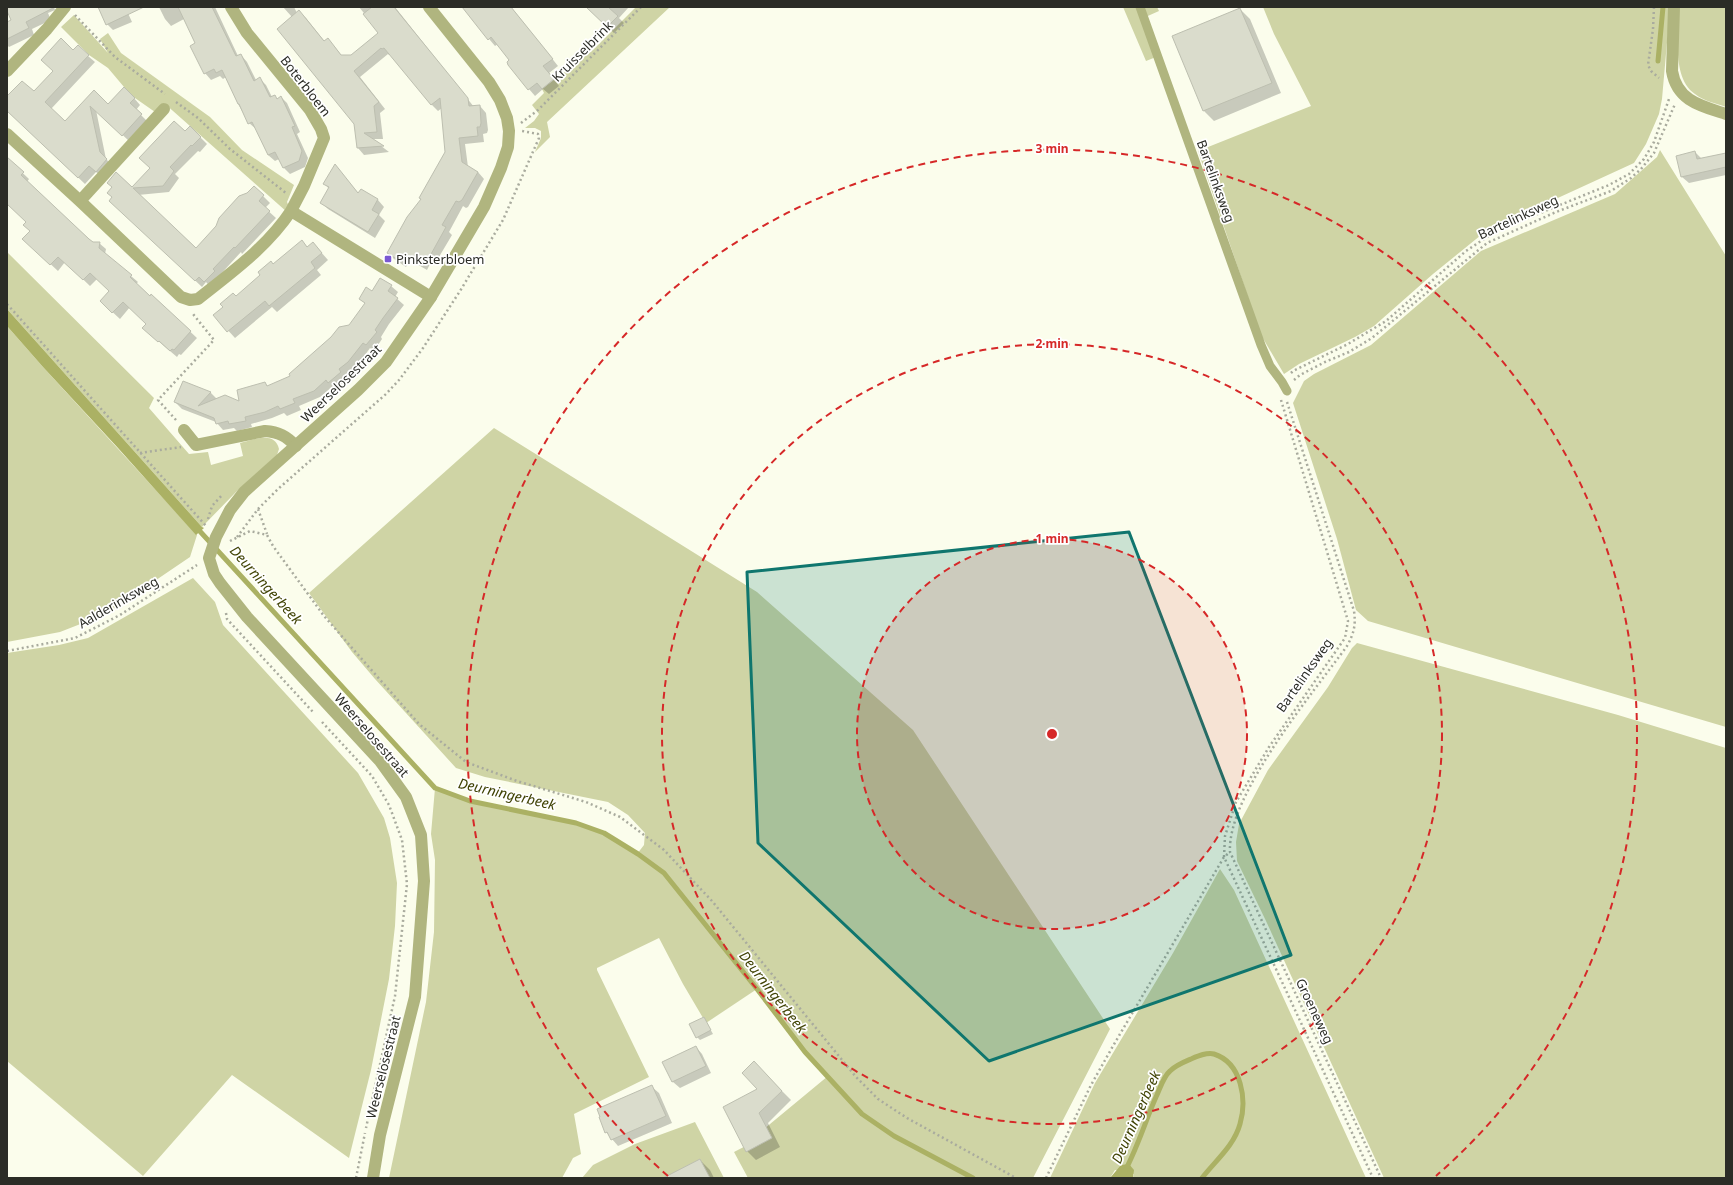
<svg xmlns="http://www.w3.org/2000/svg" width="1733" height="1185" font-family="'Noto Sans',sans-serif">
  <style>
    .green { fill: #cfd4a5 }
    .water { fill: #abb164 }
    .shadow { fill: #0003 }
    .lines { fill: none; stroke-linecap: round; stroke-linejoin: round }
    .stream { stroke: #abb164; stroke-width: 5 }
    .building { fill: #dadccc; stroke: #bdbfb0 }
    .path { stroke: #a9ab9e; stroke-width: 2.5; stroke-dasharray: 2 3; stroke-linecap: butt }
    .service { stroke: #b0b57f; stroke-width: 9 }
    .minor { stroke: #b0b57f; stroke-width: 12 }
    .tertiary { stroke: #b0b57f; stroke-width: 12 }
    .marked { fill: #0f766e; fill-opacity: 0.2; stroke: #0f766e; stroke-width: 3; stroke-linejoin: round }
    .ring { fill: none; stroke: #d62828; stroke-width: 2; stroke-dasharray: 7 5 }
    .poi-dot { fill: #7a58d2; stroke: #fff; stroke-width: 1.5 }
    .labels { text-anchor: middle; stroke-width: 3.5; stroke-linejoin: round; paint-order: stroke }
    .street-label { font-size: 13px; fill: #2b2c26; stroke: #fff }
    .poi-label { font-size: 13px; fill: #2b2c26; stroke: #fff; text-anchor: start }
    .water-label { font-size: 14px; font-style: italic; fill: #414405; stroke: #fff }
    .centre { fill: #d62828; stroke: #fff; stroke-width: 2 }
    .ring-label { font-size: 12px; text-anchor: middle; font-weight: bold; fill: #d62828; stroke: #fff; stroke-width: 3.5; stroke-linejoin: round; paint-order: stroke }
  </style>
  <rect width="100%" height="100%" fill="#fbfdec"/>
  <!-- green -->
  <path class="green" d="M 636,7 L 670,7 L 547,122 L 550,137 L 535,152 L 541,138 L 541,131 L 535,128 L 525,128 L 534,121 L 539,114 L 532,105 L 544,93 L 542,89 L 593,50 Z
    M 1123,7 L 1157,7 L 1159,11 L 1141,19 L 1156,57 L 1146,61 Z
    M 1263,7 L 1669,7 L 1668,31 L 1662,99 L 1659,114 L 1646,144 L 1634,163 L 1486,231 L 1433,274 L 1374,326 L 1355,337 L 1299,364 L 1284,374 L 1261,335 L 1198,151 L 1311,106 L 1274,34 Z
    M 1679,7 L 1726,7 L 1726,107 C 1715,103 1704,101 1695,94 C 1671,78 1679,33 1679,7 Z
    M 74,15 L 108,53 L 100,39 L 108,33 L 121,53 L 210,117 L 242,150 L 294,185 L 287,202 L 290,209 L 287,212 L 164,103 L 155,112 L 135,98 L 124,87 L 108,68 L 89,55 L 61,27 Z
    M 1660,150 L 1726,256 L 1726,727 L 1368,621 L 1356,610 L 1337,539 L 1293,403 L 1304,381 L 1314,374 L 1371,345 L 1481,251 L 1615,194 L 1657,157 Z
    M 7,252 L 154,398 L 149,408 L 189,454 L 208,452 L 211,465 L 243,456 L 240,443 C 253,440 275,430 279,449 L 277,455 L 236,492 L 202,527 L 7,309 Z
    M 7,326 L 43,367 L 197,535 L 190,557 L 106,614 L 60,632 L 7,642 Z
    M 494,428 L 757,592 L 913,730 L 1110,1029 L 1033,1178 L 748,1178 L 734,1152 L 767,1135 L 764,1129 L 828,1076 L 805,1052 L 757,989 L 706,1023 L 683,984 L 659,938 L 597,968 L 597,970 L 649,1077 L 574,1114 L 581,1154 L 573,1158 L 562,1178 L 389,1178 L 426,1002 L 434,932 L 435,860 L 431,834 L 435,788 L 470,801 L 576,823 L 604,833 L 637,854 L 644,845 L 645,833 L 628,815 L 608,802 L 485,777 L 456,768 L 375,679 L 352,652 L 309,593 Z
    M 193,578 L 215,602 L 223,625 L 358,773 L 384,818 L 390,838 L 397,883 L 395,926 L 389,979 L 371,1070 L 349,1158 L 232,1075 L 143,1176 L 7,1061 L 7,653 L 59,645 L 88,638 Z
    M 1357,643 L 1618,715 L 1726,748 L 1726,1178 L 1384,1178 L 1266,921 L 1237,861 L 1236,842 L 1239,824 L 1268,770 L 1328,687 L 1352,648 Z
    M 1220,869 L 1234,890 L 1366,1178 L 1133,1178 L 1134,1174 L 1115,1170 L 1110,1178 L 1050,1178 L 1095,1083 L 1173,953 Z
    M 695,1122 L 724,1178 L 582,1178 L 593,1165 L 635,1144 Z"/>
  <!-- water -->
  <path class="water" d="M 7,309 L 202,527 L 204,528 L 196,535 L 118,448 L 43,367 L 7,326 Z
    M 1129,1164 L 1134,1170 L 1133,1178 L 1110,1178 L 1121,1165 Z"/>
  <!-- shadow -->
  <path class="shadow" d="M 7,7 L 54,7 L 55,10 L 48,13 L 51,20 L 32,29 L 34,35 L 9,47 L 7,45 L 7,23 L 12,20 Z
    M 99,7 L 133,7 L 127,11 L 132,22 L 113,30 L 107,24 Z
    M 159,7 L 215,7 L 238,56 L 241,55 L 247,62 L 256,80 L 260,79 L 266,85 L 272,97 L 274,96 L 278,100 L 281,97 L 287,103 L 300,132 L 297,134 L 308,158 L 305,167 L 290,174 L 284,168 L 279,159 L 275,161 L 268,155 L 256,129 L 249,123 L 238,104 L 226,77 L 223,79 L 220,76 L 211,80 L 205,73 L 196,44 L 186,22 L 184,19 L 171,26 L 165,19 Z
    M 283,7 L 294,7 L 297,13 L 299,12 L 306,18 L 325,42 L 334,46 L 342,56 L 352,56 L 380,33 L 359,7 L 395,7 L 474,107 L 480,106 L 486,113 L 488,130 L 487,133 L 483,134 L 484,142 L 465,144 L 468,167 L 478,172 L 484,179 L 468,207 L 466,208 L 463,206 L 449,232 L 452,235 L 436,262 L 434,264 L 431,262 L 427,270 L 410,260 L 406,267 L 394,259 L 388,253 L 422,200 L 446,152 L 442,108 L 438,111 L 432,105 L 391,54 L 389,55 L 388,54 L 360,77 L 385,109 L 380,113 L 383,139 L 372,139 L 389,152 L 364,155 L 358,148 L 355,123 L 292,17 Z
    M 468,7 L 511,7 L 558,66 L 549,73 L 559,86 L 549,94 L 543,89 L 535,96 L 529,89 L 511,60 L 498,44 L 495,46 L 468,14 Z
    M 587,7 L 629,7 L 619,18 L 624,23 L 614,33 Z
    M 1240,9 L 1250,19 L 1281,93 L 1214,121 L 1204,111 L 1173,37 Z
    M 73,51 L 88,56 L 95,62 L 51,109 L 65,123 L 94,91 L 108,105 L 134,98 L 140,105 L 136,110 L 147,121 L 129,141 L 96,110 L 106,159 L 113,166 L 103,178 L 96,172 L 85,184 L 7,110 L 7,98 L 34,93 Z
    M 190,127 L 207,144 L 200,152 L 198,151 L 175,174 L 179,178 L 169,192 L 138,195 L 197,249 L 254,187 L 270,203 L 265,208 L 276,218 L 242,254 L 241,252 L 219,276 L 211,288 L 206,282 L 202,287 L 117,207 L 113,198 L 132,189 Z
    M 1695,152 L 1702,159 L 1726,153 L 1726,175 L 1689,183 L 1682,177 Z
    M 7,158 L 29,179 L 27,182 L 93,243 L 99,243 L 106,249 L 105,254 L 131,276 L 138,282 L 136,284 L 150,297 L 151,295 L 197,338 L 181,355 L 179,354 L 177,357 L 150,334 L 148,324 L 130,307 L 120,319 L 107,307 L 110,291 L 97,279 L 90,286 L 65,262 L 58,271 L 30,245 L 31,231 L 27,222 L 7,203 Z
    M 335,166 L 359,194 L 361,190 L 378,200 L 384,207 L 379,215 L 385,221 L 375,238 L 328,209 L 321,202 L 329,189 L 324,183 Z
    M 302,241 L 308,248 L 313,243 L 328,260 L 317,270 L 321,275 L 277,312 L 272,307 L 235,338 L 214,315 Z
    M 391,286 L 398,292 L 395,297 L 404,305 L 389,324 L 381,337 L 382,339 L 374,351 L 370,348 L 355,369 L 345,377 L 347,380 L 336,389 L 333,386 L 320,397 L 299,406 L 301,410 L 287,416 L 284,413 L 272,418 L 251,424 L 252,427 L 237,431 L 234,428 L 223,430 L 216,422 L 182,409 L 175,402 L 183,383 L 211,393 L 217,399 L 240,403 L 265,383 L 268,387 L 291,377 L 350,326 L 366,304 L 360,299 L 373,292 Z
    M 704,1018 L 713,1034 L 700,1040 L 697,1037 Z
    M 696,1047 L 702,1054 L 711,1073 L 680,1088 L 673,1082 L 664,1062 Z
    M 754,1063 L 791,1100 L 768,1123 L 780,1147 L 756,1160 L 747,1151 L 759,1089 Z
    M 652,1087 L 659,1093 L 672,1123 L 618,1146 L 606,1132 Z
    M 700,1160 L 710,1170 L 714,1178 L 674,1178 Z"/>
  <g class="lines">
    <!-- stream -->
    <path class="stream" d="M 1658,61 L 1663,7
      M 196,527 L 435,788 L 470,801 L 576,823 L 604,833 L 638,854 L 664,873 L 757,989 L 805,1052 L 862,1114 L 894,1136 L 973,1178
      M 1121,1178 C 1136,1153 1144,1124 1156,1097 C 1160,1089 1163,1077 1170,1071 C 1176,1065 1184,1062 1191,1059 C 1198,1056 1207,1052 1214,1054 C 1242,1063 1247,1100 1240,1124 C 1234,1146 1215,1161 1202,1178"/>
  </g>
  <!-- building -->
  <path class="building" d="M 7,7 L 55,7 L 26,22 L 29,28 L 7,39 L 7,22 L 11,20 L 7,11 Z
    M 98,7 L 144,7 L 106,25 Z
    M 178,7 L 212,7 L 236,56 L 241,54 L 254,81 L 260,77 L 270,97 L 275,95 L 277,99 L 281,96 L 295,126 L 292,127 L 302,151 L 299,161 L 283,168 L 275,152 L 268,155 L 252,122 L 248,124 L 239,104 L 238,104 L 222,70 L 216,73 L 214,69 L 204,74 L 190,46 L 195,43 Z
    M 372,7 L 394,7 L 468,98 L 469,106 L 480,105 L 481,123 L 480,127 L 477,127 L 478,136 L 459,138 L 462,162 L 478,172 L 462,200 L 459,202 L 456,201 L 442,225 L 446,227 L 430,256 L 427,258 L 425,256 L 420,264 L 403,254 L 400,261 L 387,253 L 407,217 L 421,199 L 419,198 L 445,152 L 440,98 L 431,105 L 384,48 L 382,49 L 381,48 L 354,71 L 379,102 L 374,106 L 377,132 L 364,133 L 384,146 L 357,148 L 354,124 L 277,29 L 299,10 L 324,41 L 328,38 L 341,55 L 351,55 L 378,33 L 363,14 Z
    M 462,7 L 511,7 L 553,59 L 543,66 L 554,79 L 542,89 L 537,83 L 528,90 L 508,65 L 507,62 L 509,60 L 491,37 L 488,40 Z
    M 586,7 L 608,7 L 618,16 L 607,27 Z
    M 1240,8 L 1272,83 L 1203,111 L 1172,36 Z
    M 61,38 L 73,50 L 78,45 L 89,55 L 45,102 L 65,121 L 94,90 L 108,104 L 124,87 L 135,98 L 130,103 L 142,114 L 122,136 L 90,106 L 100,152 L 107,159 L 96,172 L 89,166 L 78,178 L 7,111 L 7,96 L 22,81 L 34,91 L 53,71 L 41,60 Z
    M 174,121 L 185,131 L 190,126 L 201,137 L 192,146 L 191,145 L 170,167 L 174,171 L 163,186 L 133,188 L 196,248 L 216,226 L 219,218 L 239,196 L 247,193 L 254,186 L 264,195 L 259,201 L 270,211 L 235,248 L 234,247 L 213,269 L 215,271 L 204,282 L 199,277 L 195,281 L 109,201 L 112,197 L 107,193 L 112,187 L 107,183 L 116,172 L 132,187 L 150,168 L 139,158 Z
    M 1695,151 L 1697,159 L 1726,153 L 1726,167 L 1681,177 L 1676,156 Z
    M 7,157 L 24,172 L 21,175 L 89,239 L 93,242 L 100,242 L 99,248 L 132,275 L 130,277 L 150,296 L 151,294 L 191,331 L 174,350 L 172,349 L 170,351 L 159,341 L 158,342 L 142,328 L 146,324 L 123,302 L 112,313 L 100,301 L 109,291 L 90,273 L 83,280 L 58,257 L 50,265 L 22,239 L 30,231 L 23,225 L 26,222 L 7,204 Z
    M 335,164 L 358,193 L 361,189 L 378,199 L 372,210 L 379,214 L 368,232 L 320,203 L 329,187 L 323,184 Z
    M 302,240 L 307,247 L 313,242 L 322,253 L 311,262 L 315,268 L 269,306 L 265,301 L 227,332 L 213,315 L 223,307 L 220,304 L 233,293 L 236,296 L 260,275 L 258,272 L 271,261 L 273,264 Z
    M 380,278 L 392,285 L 388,291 L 398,298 L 383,318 L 375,330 L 377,332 L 366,345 L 363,343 L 348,362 L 339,369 L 341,372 L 328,383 L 326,380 L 314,391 L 293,399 L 295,403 L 280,409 L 278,406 L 265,412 L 245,417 L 246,421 L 229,424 L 228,421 L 216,424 L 214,418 L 174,402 L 183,381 L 211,392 L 198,406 L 225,395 L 239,401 L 237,390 L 265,382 L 267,386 L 290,376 L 289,374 L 331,337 L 339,327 L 349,325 L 365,303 L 359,299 L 366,287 L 372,291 Z
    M 704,1017 L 711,1030 L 696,1038 L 689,1024 Z
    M 696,1046 L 706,1066 L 672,1082 L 662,1062 Z
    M 754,1061 L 782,1091 L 759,1113 L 772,1138 L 746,1152 L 723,1107 L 757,1089 L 742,1073 Z
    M 652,1085 L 666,1116 L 611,1140 L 607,1132 L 605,1133 L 599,1117 L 600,1117 L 597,1109 Z
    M 700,1159 L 710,1178 L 663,1178 Z"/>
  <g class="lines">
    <!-- path -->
    <path class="path" d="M 1654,7 L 1653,29 L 1648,65 L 1651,71 L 1659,78
      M 75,15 L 115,57 L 165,94
      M 176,102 L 198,118 L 230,149 L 286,193
      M 521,123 L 538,110 L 641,7
      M 7,304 L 207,527
      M 1291,373 L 1293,371 L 1348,344 L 1386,321 L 1466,251 L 1496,231 L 1609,185 L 1629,174 L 1644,159 L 1654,142 L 1669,99
      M 1294,380 L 1300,375 L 1325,362 L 1349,352 L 1372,338 L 1487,243 L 1556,212 L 1611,191 L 1631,178 L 1641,169 L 1654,153 L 1675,104
      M 1281,400 L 1348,621 L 1345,638 L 1269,747 L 1236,802 L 1225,836 L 1224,857 L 1373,1178
      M 1287,402 L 1354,611 C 1356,625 1354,633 1347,646 C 1313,693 1227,795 1230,852 L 1381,1178
      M 176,420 L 158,400 L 214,340 L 193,314
      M 140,453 L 181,447
      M 258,509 L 267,534
      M 208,519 L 212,506 L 223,494
      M 237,537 L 258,509 L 278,489 L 386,394 L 399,380 L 423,348 L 460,291 L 503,220 L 539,138 L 538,134 L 522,131
      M 230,541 L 250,531 L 267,535 L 273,546 L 324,616 L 419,724 L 466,762 L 517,781 L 586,802 L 620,817 L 664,850 L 712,901 L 856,1077 L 878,1099 L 907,1118 L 1016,1178
      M 226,613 L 227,619 L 313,712
      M 7,651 L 75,638 L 120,615 L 197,565
      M 322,722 L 372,776 L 389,805 L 402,840 L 407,884 L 395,996 L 366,1128
      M 356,1178 L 365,1133
      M 1046,1178 L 1091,1085 L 1113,1046 L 1224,857 L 1230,852"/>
    <!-- service -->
    <path class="service" d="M 1140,7 L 1261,345 L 1270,366 L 1282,382 L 1287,391"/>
    <!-- minor -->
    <path class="minor" d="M 231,7 L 247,33 L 310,110 L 321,129 L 324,138 L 304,186 L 291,211
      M 1674,7 L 1672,71 C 1677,101 1701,106 1726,114
      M 7,71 L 47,29 L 65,7
      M 7,134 L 80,201 L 181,297 L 190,300 L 198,299 C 232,272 267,247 291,211 L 431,297
      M 80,201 L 164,109
      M 184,430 L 196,445 L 265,431 C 279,432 286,436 296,446"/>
    <!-- tertiary -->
    <path class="tertiary" d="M 373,1178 L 380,1135 L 415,997 L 424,881 L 421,835 L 406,797 L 380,761 L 247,617 L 220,583 L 214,574 L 209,558 L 216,537 L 230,510 L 244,492 L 358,390 L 386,362 L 431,297 L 484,207 L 501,168 L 508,147 L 509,131 L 507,118 L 500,100 L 489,82 L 429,7"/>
  </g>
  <!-- marked area -->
  <path class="marked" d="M 1129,532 L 1291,955 L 989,1061 L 758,843 L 747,572 Z"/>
  <!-- distance rings -->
  <circle cx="1052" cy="734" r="195" fill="#d62828" fill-opacity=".12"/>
  <g class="ring">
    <circle cx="1052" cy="734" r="195"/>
    <circle cx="1052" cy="734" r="390"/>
    <path d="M668 1176A585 585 0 1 1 1436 1176"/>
  </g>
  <!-- markers -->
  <rect class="poi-dot" x="384" y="255" width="8" height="8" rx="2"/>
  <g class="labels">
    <!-- street labels -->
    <g class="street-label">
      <text transform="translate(582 51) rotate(-45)" y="5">Kruisselbrink</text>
      <text transform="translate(306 86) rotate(52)" y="5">Boterbloem</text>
      <text transform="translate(1216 181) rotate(70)" y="5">Bartelinksweg</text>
      <text transform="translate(1518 217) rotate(-25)" y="5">Bartelinksweg</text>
      <text transform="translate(341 383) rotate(-44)" y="5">Weerselosestraat</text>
      <text transform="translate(118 602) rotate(-30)" y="5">Aalderinksweg</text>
      <text transform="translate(1304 675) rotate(-55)" y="5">Bartelinksweg</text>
      <text transform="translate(372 735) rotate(49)" y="5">Weerselosestraat</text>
      <text transform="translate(1315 1011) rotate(65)" y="5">Groeneweg</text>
      <text transform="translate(383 1067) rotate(-76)" y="5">Weerselosestraat</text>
    </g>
    <!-- poi labels -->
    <g class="poi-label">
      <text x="396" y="264">Pinksterbloem</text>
    </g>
    <!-- water labels -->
    <g class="water-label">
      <text transform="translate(266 585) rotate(48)" y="5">Deurningerbeek</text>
      <text transform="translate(507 794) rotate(13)" y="5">Deurningerbeek</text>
      <text transform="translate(773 992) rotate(52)" y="5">Deurningerbeek</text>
      <text transform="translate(1136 1117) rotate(-66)" y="5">Deurningerbeek</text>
    </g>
  </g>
  <circle cx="1052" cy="734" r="6" class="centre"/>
  <g class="ring-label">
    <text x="1052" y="153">3 min</text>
    <text x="1052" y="348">2 min</text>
    <text x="1052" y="543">1 min</text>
  </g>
  <!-- border -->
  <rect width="1733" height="1185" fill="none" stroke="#2b2c26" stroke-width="16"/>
</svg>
